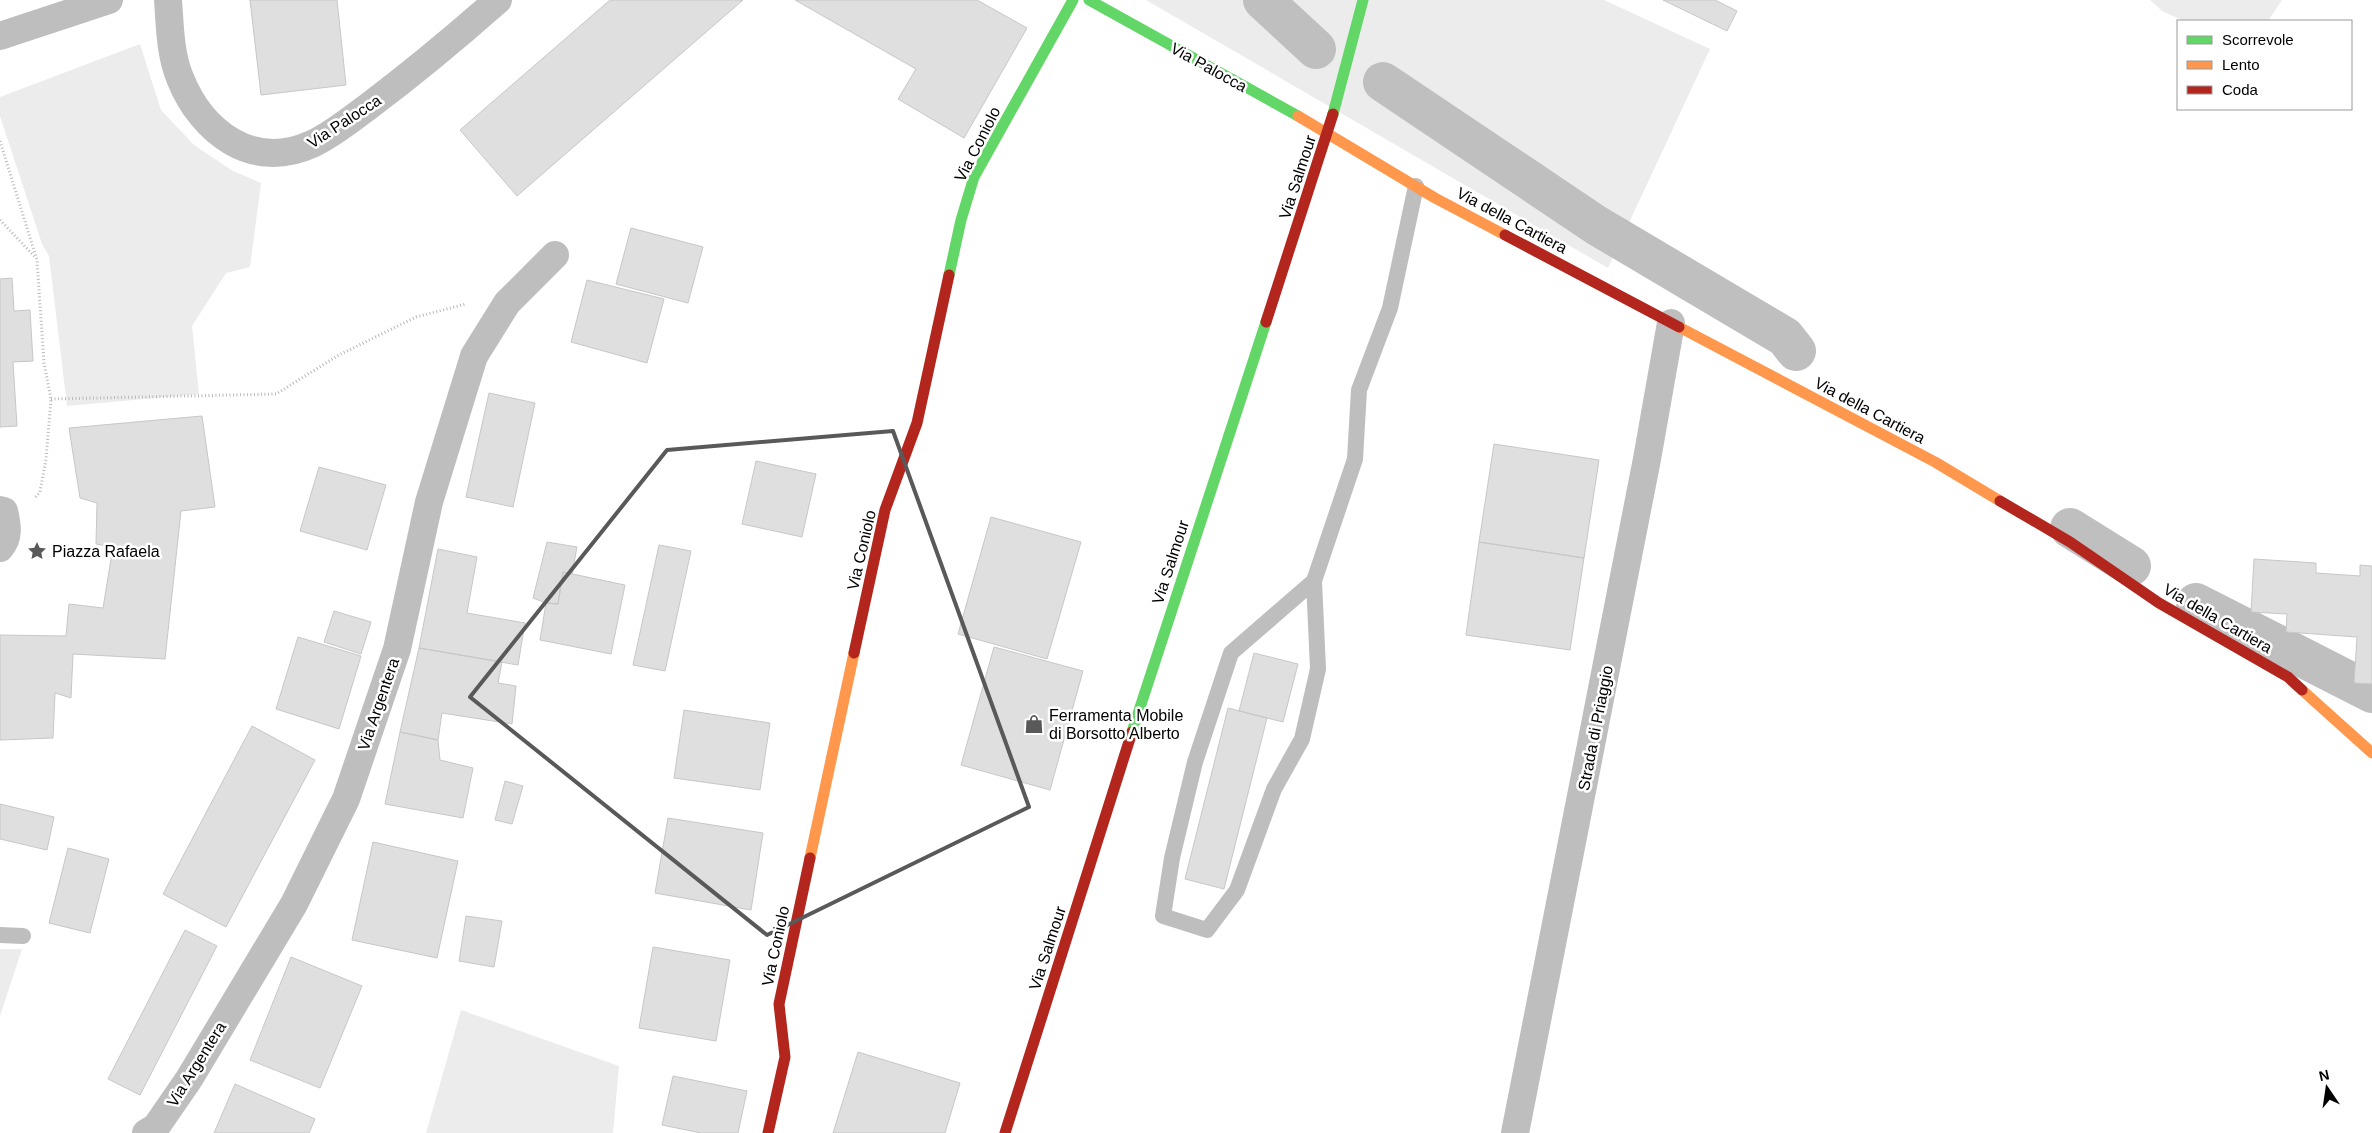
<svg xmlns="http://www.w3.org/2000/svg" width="2372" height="1133" font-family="Helvetica,sans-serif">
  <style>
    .green { fill: #ececec }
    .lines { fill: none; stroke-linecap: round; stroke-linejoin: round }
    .canal { stroke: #bfbfbf; stroke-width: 40 }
    .building { fill: #dfdfdf; stroke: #c7c7c7 }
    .path { stroke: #b9b9b9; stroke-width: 3; stroke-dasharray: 1 2.5; stroke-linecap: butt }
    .lane { stroke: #bebebe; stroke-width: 16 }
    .street { stroke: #bebebe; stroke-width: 28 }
    .fast { stroke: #63d668; stroke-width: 11 }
    .slow { stroke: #ff974d; stroke-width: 11 }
    .jam { stroke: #b3261e; stroke-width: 11 }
    .marked { fill: none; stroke: #595959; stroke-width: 4; stroke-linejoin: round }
    .labels { text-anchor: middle; stroke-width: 5; stroke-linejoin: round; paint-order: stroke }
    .street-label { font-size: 16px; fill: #000; stroke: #fff }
    .poi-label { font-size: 16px; fill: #000; stroke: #fff; text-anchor: start }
  </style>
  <rect width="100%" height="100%" fill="#fff"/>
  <!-- green -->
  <path class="green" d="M 1146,0 L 1604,0 L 1710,49 L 1608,268 Z
    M 2150,0 L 2282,0 L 2268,21 L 2184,21 L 2162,11 Z
    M 140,44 L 161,110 L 194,145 L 233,171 L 261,183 L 250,267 L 226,273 L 192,326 L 199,394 L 67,406 L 49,256 L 42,244 L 0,116 L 0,97 Z
    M 0,949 L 22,949 L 0,1016 Z
    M 461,1010 L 619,1066 L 613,1133 L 426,1133 Z"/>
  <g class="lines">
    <!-- canal -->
    <path class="canal" d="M 1263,0 L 1316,49
      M 1383,82 L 1596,225 L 1785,337 L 1796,351
      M 2070,528 L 2131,566
      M 2196,603 L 2372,693"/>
  </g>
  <!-- building -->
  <path class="building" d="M 250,0 L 337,0 L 346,85 L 261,95 Z
    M 610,0 L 743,0 L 517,196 L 460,130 Z
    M 795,0 L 977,0 L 1027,28 L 964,138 L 898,99 L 916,69 Z
    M 1663,0 L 1715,0 L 1737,11 L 1727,31 Z
    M 631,228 L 703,247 L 688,303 L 616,284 Z
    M 12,278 L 14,311 L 30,310 L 33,361 L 13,362 L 17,426 L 0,427 L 0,279 Z
    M 587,280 L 664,299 L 647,363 L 571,342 Z
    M 489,393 L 535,403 L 513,507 L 466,497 Z
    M 202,416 L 215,507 L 181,511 L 165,659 L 73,654 L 71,698 L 55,693 L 53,738 L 0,740 L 0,635 L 66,636 L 69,604 L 103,608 L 113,547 L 96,544 L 97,503 L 80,498 L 69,428 Z
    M 1494,444 L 1599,460 L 1584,558 L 1479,542 Z
    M 756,461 L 816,474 L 802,537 L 742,524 Z
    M 319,467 L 386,485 L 367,550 L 300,531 Z
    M 991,517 L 1081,542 L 1047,659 L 958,634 Z
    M 547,542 L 577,547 L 572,574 L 563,572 L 558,604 L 546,603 L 533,598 Z
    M 1479,542 L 1584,558 L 1570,650 L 1466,635 Z
    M 659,545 L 691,551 L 665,671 L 633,665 Z
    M 438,549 L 477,557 L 467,613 L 525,623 L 518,665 L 419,648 Z
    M 2254,559 L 2316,563 L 2316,573 L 2360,576 L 2360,565 L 2372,566 L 2372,684 L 2354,683 L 2357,637 L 2286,632 L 2287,614 L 2251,612 Z
    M 563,572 L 625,585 L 611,654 L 540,640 L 546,603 L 558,604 Z
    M 334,611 L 371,622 L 361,654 L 324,642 Z
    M 298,637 L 361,656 L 339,729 L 276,709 Z
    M 994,647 L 1083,671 L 1050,790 L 961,765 Z
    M 419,648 L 502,662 L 498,683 L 516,686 L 512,724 L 442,713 L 438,740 L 400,732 Z
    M 1254,653 L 1298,664 L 1283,722 L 1239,711 Z
    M 1228,708 L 1267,718 L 1224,889 L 1185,879 Z
    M 684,710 L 770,723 L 760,790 L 674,778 Z
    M 252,726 L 315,760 L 226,927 L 163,894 Z
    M 400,732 L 438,740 L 440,760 L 473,768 L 463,818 L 385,804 Z
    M 505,781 L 523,786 L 512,824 L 495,820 Z
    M 0,804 L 54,817 L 47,850 L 0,839 Z
    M 668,818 L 763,833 L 751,910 L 655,893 Z
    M 373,842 L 458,861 L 437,958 L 352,940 Z
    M 68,848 L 109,859 L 90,933 L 49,923 Z
    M 466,916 L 502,921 L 494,967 L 459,961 Z
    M 185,930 L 217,946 L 140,1095 L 108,1079 Z
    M 653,947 L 730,960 L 716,1041 L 639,1028 Z
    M 291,957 L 362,986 L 320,1088 L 250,1060 Z
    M 858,1052 L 960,1083 L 945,1133 L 833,1133 Z
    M 673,1076 L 747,1091 L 738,1133 L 701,1133 L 662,1125 Z
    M 235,1084 L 315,1119 L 309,1133 L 214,1133 Z"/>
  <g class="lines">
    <!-- path -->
    <path class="path" d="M 0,141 L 37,260 L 44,363 L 51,399 L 46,459 L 40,492 L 34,499
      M 0,220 L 35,257
      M 51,399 L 276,394 L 339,355 L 416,317 L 466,304"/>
    <!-- lane -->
    <path class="lane" d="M 1314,581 L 1231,653 L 1195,762 L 1172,858 L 1163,916 L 1207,930 L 1237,890 L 1274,789 L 1302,739 L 1318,669 L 1314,581 L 1355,459 L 1359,390 L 1390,308 L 1416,186
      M 0,935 L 23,936"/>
    <!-- street -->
    <path class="street" d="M 168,0 C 170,26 170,54 180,78 C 202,133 253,171 312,144 C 332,135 351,119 369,106 C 414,72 455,38 498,0
      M 0,36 L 109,0
      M 0,510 L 4,511 C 7,524 10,537 0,548
      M 146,1133 L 156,1127 L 189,1079 L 294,904 L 346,799 L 397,649 L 429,502 L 474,356 L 507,303 L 555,255
      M 1515,1133 L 1647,459 L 1671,323"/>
    <!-- fast -->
    <path class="fast" d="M 1089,0 L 1298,116
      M 1333,114 L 1363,0
      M 949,275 L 961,220 L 974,177 L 1073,0
      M 1132,732 L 1266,322"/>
    <!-- slow -->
    <path class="slow" d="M 1298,116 L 1435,198 L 1505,235
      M 1679,327 L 1935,462 L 2000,501
      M 2302,690 L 2372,753
      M 810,858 L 854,653"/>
    <!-- jam -->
    <path class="jam" d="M 1505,235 L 1679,327
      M 1266,322 L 1333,114
      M 2000,501 L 2070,542 L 2159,603 L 2288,677 L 2302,690
      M 854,653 L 885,510 L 917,423 L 949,275
      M 768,1133 L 785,1057 L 779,1004 L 810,858
      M 1005,1133 L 1132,732"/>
  </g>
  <!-- marked area -->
  <path class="marked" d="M 893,431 L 1029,807 L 767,935 L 470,697 L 667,450 Z"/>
  <!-- icons -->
  <defs>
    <g id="sight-bare" transform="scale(1.5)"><path d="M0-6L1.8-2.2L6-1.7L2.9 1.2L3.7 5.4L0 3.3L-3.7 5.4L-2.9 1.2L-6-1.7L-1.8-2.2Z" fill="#595959" stroke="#fff" stroke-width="2.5" paint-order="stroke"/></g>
    <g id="shop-bare" transform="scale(1.5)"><path d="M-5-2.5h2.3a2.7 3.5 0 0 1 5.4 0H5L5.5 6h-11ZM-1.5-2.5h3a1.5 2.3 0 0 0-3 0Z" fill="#595959" stroke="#fff" stroke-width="2.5" paint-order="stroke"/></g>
  </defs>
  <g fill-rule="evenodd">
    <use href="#sight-bare" x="37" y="551"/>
    <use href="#shop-bare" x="1034" y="724"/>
  </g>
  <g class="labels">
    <!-- street labels -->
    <g class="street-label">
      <text transform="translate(1209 67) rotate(29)" y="6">Via Palocca</text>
      <text transform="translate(344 121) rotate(-33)" y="6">Via Palocca</text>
      <text transform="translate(977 144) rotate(-63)" y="6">Via Coniolo</text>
      <text transform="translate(1297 177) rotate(-72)" y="6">Via Salmour</text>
      <text transform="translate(1512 220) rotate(28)" y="6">Via della Cartiera</text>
      <text transform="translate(1870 410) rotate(28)" y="6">Via della Cartiera</text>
      <text transform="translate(861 550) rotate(-77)" y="6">Via Coniolo</text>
      <text transform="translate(1170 562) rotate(-72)" y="6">Via Salmour</text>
      <text transform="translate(2218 618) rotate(30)" y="6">Via della Cartiera</text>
      <text transform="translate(378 704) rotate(-71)" y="6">Via Argentera</text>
      <text transform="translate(1595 728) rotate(-79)" y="6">Strada di Priaggio</text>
      <text transform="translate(775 946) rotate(-78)" y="6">Via Coniolo</text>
      <text transform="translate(1047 948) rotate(-72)" y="6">Via Salmour</text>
      <text transform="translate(196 1064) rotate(-58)" y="6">Via Argentera</text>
    </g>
    <!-- poi labels -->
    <g class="poi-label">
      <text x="52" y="557">Piazza Rafaela</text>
      <text x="1049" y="721">Ferramenta Mobile<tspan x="1049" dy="18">di Borsotto Alberto</tspan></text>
    </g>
  </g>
  <!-- legend -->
  <rect x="2177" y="20" width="175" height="90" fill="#ffffff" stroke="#999999"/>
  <rect x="2187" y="36" width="25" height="8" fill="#63d668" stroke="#999999"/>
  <text x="2222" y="45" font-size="15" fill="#000000">Scorrevole</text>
  <rect x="2187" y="61" width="25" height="8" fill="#ff974d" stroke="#999999"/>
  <text x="2222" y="70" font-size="15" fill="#000000">Lento</text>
  <rect x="2187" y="86" width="25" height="8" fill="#b3261e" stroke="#999999"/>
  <text x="2222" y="95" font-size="15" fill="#000000">Coda</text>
  <!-- north arrow -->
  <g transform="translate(2327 1088) rotate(347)" stroke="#ffffff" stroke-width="4" paint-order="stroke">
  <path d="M0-4L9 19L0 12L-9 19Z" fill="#000000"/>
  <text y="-8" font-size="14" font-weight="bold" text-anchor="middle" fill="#000000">N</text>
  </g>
</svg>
